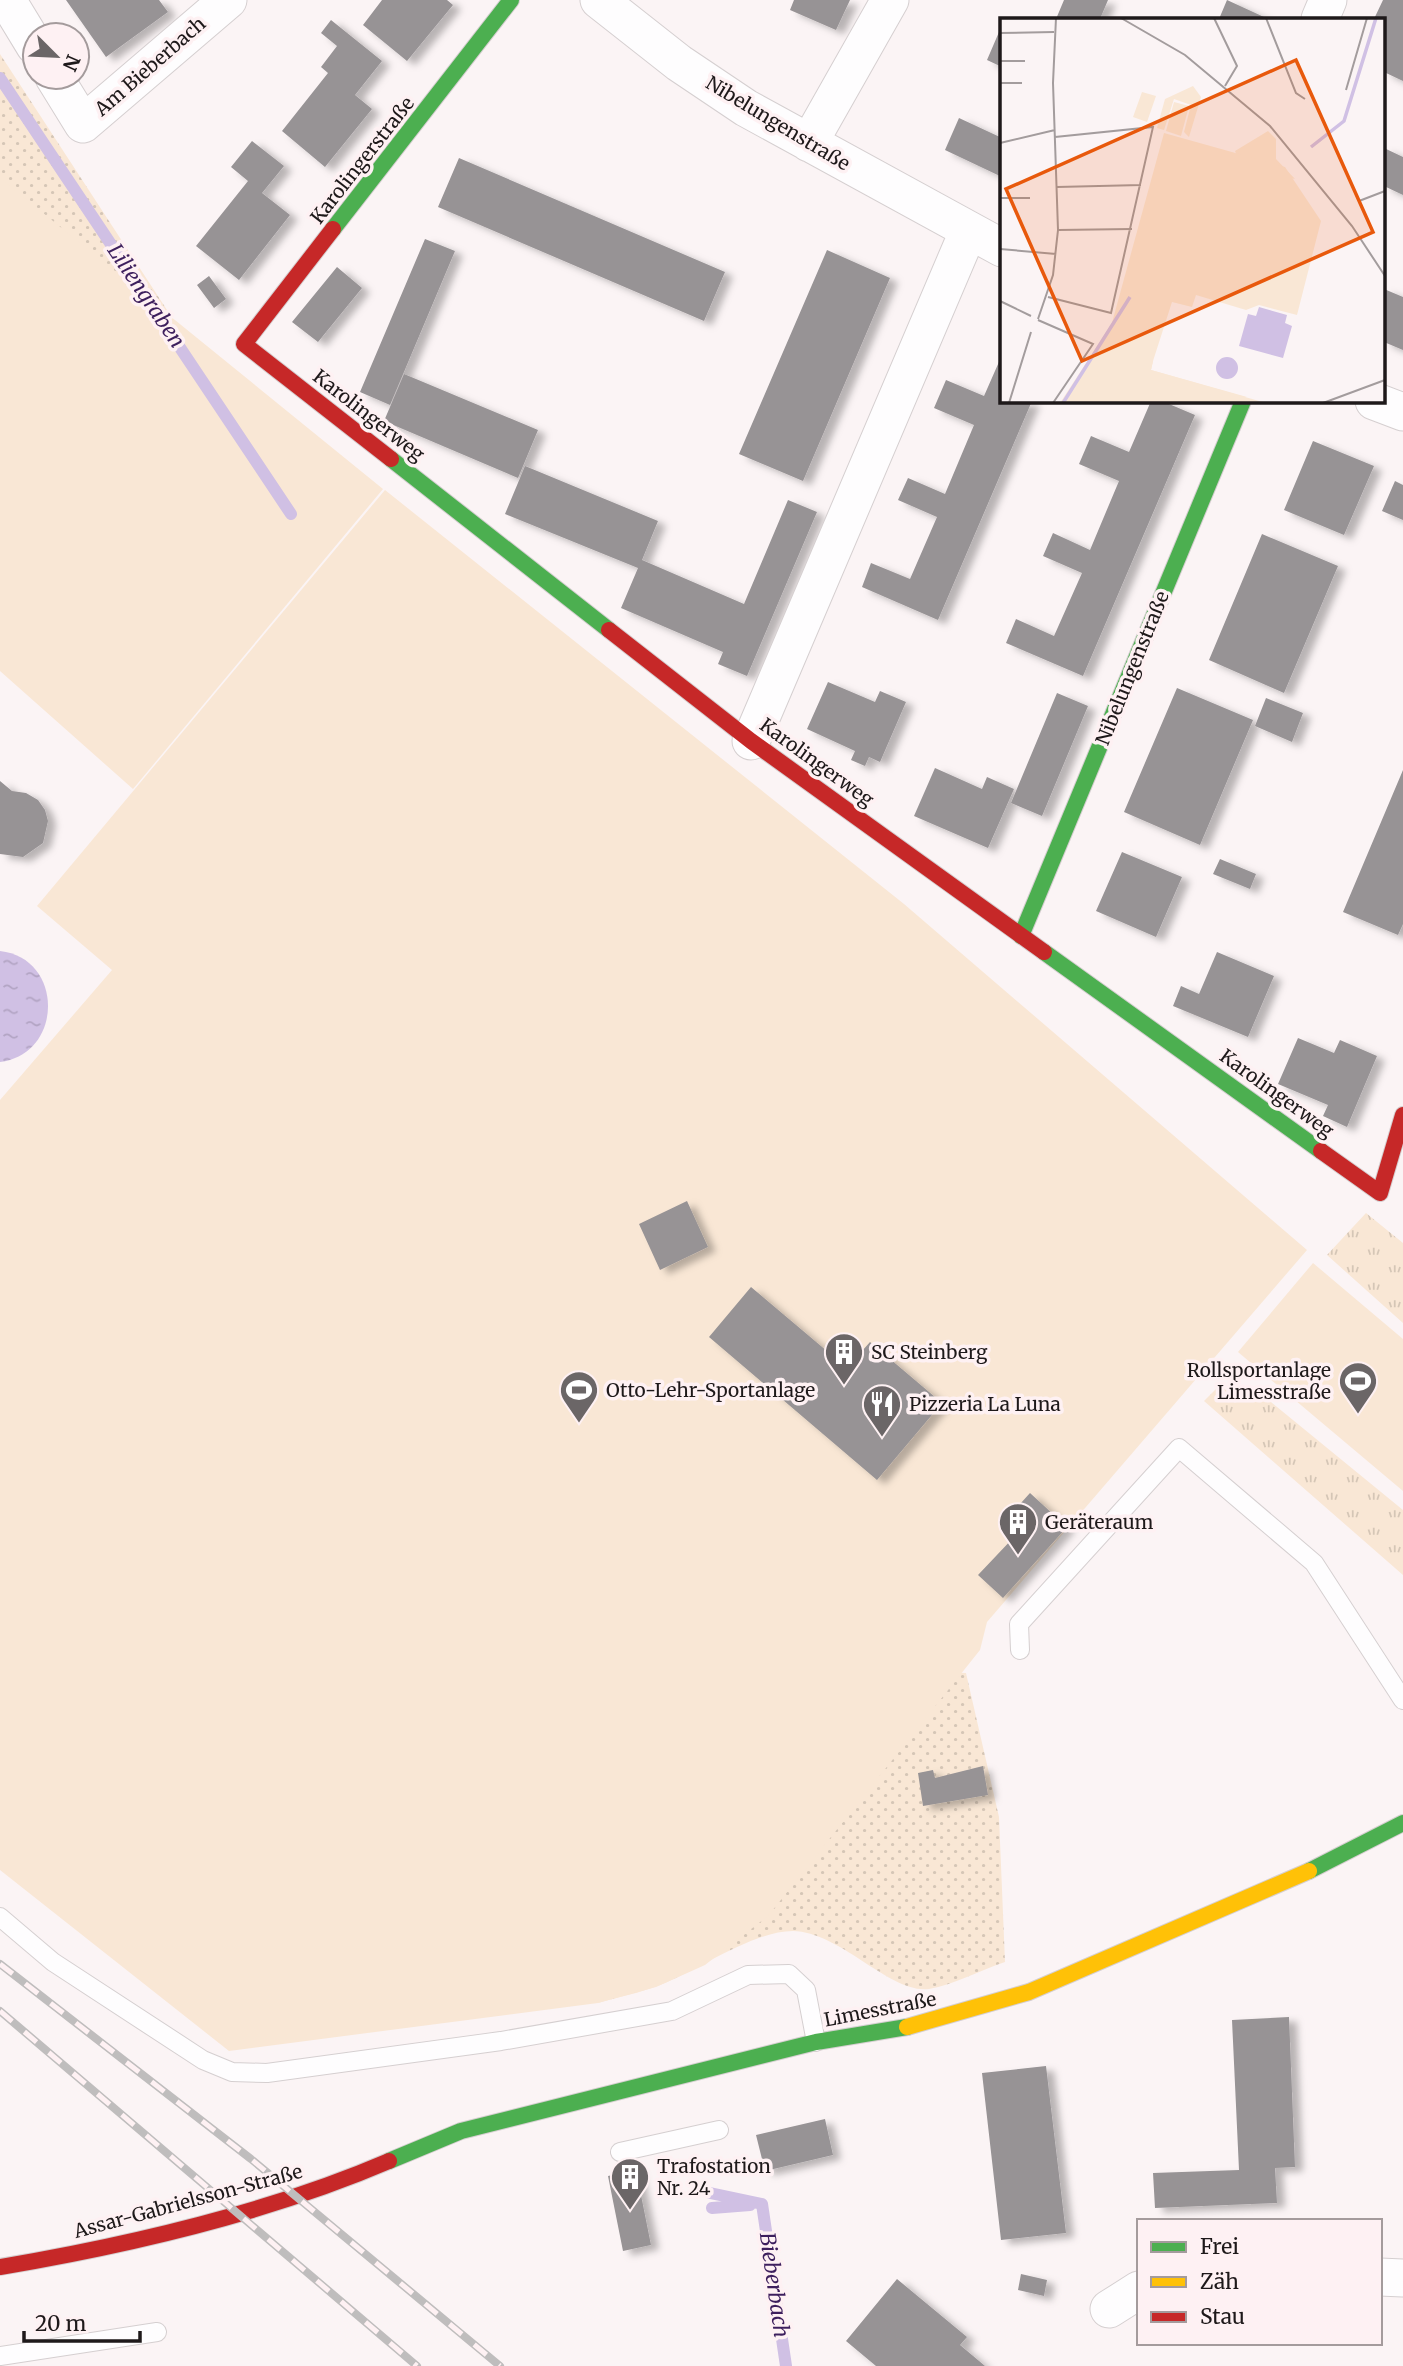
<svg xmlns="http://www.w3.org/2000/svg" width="1403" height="2366" font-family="Merriweather,serif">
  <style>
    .grass { fill: url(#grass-dots) }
    .park { fill: url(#park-tufts) }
    .pitch { fill: #f9e7d5 }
    .water { fill: url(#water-ripples) }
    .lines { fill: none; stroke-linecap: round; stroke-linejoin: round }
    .stream { stroke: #d0c0e4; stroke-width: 12 }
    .building { fill: #979395; filter: url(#shadow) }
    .lane-casing { stroke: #d5cfd0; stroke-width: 20 }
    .street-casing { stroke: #d5cfd0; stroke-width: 39 }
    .fast-casing { stroke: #d5cfd0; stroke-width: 18 }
    .slow-casing { stroke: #d5cfd0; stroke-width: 18 }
    .jam-casing { stroke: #d5cfd0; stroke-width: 18 }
    .lane { stroke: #fefdfe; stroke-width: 18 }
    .street { stroke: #fefdfe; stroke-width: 37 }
    .fast { stroke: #4caf50; stroke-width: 16 }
    .slow { stroke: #ffc107; stroke-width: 16 }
    .jam { stroke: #c62828; stroke-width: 16 }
    .rail-casing { stroke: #bfbdbd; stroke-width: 8 }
    .rail { stroke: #fef1f3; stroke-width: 5; stroke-dasharray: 16; stroke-linecap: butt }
    .labels { text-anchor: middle; stroke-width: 7; stroke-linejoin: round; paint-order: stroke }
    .street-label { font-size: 19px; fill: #1e191a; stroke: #fef1f3 }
    .poi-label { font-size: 19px; fill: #1e191a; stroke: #fef1f3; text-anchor: start }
    .water-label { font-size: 21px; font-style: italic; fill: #3d1f5d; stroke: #fef1f3 }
    .inset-river { fill: none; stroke: #d0c0e4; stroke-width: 3.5 }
    .inset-road { fill: none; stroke: #a39c9d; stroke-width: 2 }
    .view { fill: #e8590c; fill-opacity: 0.15; stroke: #e8590c; stroke-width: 3.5 }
    .inset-edge { fill: none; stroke: #1e191a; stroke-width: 3.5 }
  </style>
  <defs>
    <pattern id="grass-dots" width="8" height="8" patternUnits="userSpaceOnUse" patternTransform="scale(1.75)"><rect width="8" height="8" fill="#f9e7d5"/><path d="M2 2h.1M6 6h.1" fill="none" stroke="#d5c6b6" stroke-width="1.8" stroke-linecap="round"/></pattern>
    <pattern id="park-tufts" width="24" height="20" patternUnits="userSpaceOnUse" patternTransform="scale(1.75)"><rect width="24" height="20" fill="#f9e7d5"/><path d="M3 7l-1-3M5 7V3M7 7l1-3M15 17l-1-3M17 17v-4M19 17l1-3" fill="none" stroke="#d5c6b6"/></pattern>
    <pattern id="water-ripples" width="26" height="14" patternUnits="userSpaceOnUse" patternTransform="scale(1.75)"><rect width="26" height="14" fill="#d0c0e4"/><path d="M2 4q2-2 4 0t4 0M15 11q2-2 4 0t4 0" fill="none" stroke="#b2a4c3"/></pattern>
    <filter id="shadow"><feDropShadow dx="8" dy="4.5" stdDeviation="3.5" flood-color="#0004"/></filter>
  </defs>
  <rect width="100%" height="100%" fill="#fbf4f5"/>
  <!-- grass -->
  <path class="grass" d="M 0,54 L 199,359 L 0,229 Z
    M 848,1669 L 966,1673 L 999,1817 L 1005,1962 C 981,1970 953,1985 929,1989 C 890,1994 841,1932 793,1931 C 753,1931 698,1970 660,1985 C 640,1993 618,1997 598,2003 Z"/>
  <!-- park -->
  <path class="park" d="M 1366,1213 L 1403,1243 L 1403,1323 L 1327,1255 Z
    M 1220,1385 L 1238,1400 L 1250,1385 L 1403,1510 L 1403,1575 L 1204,1401 Z"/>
  <!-- pitch -->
  <path class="pitch" d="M 0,178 L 383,489 L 133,789 L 0,671 Z
    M 385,490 L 904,904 L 1307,1250 L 987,1622 L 980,1650 L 768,1916 L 705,1965 L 656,1987 L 598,2003 L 229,2051 L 0,1870 L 0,1100 L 112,970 L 37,906 Z
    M 1313,1263 L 1403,1339 L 1403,1491 L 1238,1352 Z"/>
  <!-- water -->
  <path class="water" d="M 0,951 C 64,958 64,1054 0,1062 Z"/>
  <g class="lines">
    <!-- stream -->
    <path class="stream" d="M 0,78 L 291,514
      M 710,2193 L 762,2204
      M 762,2204 L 786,2366
      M 712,2208 L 750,2205"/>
  </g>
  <!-- building -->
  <path class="building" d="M 66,0 L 159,0 L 168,12 L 106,57 Z
    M 382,0 L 447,0 L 453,5 L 407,61 L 363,25 Z
    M 794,0 L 850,0 L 836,30 L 790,10 Z
    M 1064,0 L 1108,0 L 1100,19 L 1056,19 Z
    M 1227,0 L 1264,17 L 1263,19 L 1219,19 Z
    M 1383,0 L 1403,0 L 1403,81 L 1384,72 L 1384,19 L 1374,19 Z
    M 331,20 L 382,61 L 355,95 L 372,109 L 325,167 L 282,131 L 328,73 L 321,67 L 337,46 L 321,33 Z
    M 1002,25 L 1002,67 L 987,60 Z
    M 959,118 L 1002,138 L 1002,177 L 945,150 Z
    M 252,141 L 284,166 L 262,193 L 290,215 L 239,280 L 196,246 L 248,181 L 231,167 Z
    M 1384,148 L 1403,157 L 1403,195 L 1384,186 Z
    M 459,158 L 725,272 L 704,321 L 438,207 Z
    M 425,239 L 455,251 L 390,405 L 360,392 Z
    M 827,250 L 890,278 L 803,481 L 739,454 Z
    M 337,267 L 362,288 L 318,342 L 292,322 Z
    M 209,276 L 226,299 L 214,308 L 197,285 Z
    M 1384,289 L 1403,297 L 1403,350 L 1384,342 Z
    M 1002,355 L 1002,401 L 1032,401 L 938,620 L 862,587 L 871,563 L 910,579 L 937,517 L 898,500 L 908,478 L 945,494 L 974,425 L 934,408 L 946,380 L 984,396 Z
    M 404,374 L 538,430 L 518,478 L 384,421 Z
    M 1151,401 L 1162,401 L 1195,415 L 1083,676 L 1006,643 L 1016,619 L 1054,636 L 1082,573 L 1043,556 L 1053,533 L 1090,550 L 1119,481 L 1079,464 L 1091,436 L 1129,452 Z
    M 1313,441 L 1374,466 L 1344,535 L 1284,510 Z
    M 525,466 L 658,521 L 642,560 L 744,604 L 788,500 L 817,512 L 747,676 L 718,664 L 723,652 L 621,608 L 638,568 L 505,514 Z
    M 1395,481 L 1403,485 L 1403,520 L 1382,511 Z
    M 1262,534 L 1338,566 L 1284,693 L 1209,660 Z
    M 828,682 L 875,702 L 880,691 L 906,702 L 880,762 L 869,757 L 865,766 L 851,760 L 855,751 L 807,729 Z
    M 1177,688 L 1253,720 L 1200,845 L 1124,812 Z
    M 1057,693 L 1088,706 L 1042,816 L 1011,803 Z
    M 1266,698 L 1303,713 L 1292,742 L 1255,726 Z
    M 935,768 L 982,789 L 987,777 L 1014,789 L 988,848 L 914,816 Z
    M 1403,770 L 1403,924 L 1398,935 L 1343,912 Z
    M 0,781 L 12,791 L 26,793 L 38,800 L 45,810 L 48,821 L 43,843 L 23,857 L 0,854 Z
    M 1122,852 L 1182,877 L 1156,937 L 1096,911 Z
    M 1220,859 L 1256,874 L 1250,889 L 1213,874 Z
    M 1217,952 L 1274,976 L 1248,1037 L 1173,1006 L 1181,986 L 1199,994 Z
    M 1298,1038 L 1334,1053 L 1340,1040 L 1377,1056 L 1347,1127 L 1323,1116 L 1328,1105 L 1278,1084 Z
    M 687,1201 L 708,1247 L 660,1270 L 639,1224 Z
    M 751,1287 L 847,1368 L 870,1342 L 942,1403 L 877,1480 L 709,1337 Z
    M 1030,1493 L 1067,1527 L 1003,1598 L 978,1575 L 1014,1537 L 1001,1525 Z
    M 983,1766 L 988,1795 L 923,1806 L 918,1773 L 933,1770 L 935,1778 Z
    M 1289,2017 L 1295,2167 L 1275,2168 L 1277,2203 L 1155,2208 L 1153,2173 L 1239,2170 L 1232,2020 Z
    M 1046,2066 L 1066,2233 L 1001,2240 L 982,2073 Z
    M 825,2119 L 833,2155 L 765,2171 L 756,2135 Z
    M 636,2170 L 651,2245 L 623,2251 L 608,2176 Z
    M 1021,2274 L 1047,2280 L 1044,2296 L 1018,2290 Z
    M 897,2279 L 967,2337 L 960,2345 L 985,2366 L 876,2366 L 846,2341 Z"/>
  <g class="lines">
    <!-- lane casing -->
    <g class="lane-casing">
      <path id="lane" d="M 1020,1650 L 1019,1624 L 1179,1448 L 1314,1563 L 1403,1700
        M 0,1917 L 53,1962 L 203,2060 L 232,2072 L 267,2073 L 501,2041 L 672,2011 L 748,1975 L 789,1974 L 806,1990 L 816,2042
        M 620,2152 L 719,2130
        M 0,2356 L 157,2332"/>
    </g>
    <!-- street casing -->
    <g class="street-casing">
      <path id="street" d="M 7,0 L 35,46
        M 599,0 L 679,63 L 746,108 L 1002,248
        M 1320,19 L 1328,0
        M 54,77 L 83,124 L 228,0
        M 809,143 L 890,0
        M 1374,401 L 1403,412
        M 751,741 L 968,232
        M 1380,2277 L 1403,2278
        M 1109,2309 L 1139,2290"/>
    </g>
    <!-- fast casing -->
    <g class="fast-casing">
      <path id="fast" d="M 333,229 L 511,0
        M 391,459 L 609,630
        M 1021,936 L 1243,401
        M 1044,952 L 1321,1151
        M 1309,1871 L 1403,1823
        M 389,2161 L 461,2131 L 816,2042 L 907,2027"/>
    </g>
    <!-- slow casing -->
    <g class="slow-casing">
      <path id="slow" d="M 907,2027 L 1029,1992 L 1309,1871"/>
    </g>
    <!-- jam casing -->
    <g class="jam-casing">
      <path id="jam" d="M 333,229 L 244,344 L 391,459
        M 609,630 L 751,741 L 1044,952
        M 1321,1151 L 1380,1193 L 1403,1115
        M 0,2267 C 130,2245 268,2213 389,2161"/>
    </g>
    <!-- lane -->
    <use href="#lane" class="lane"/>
    <!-- street -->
    <use href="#street" class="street"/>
    <!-- fast -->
    <use href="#fast" class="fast"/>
    <!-- slow -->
    <use href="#slow" class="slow"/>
    <!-- jam -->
    <use href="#jam" class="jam"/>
    <!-- rail casing -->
    <g class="rail-casing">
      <path id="rail" d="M 0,1964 L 251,2159 L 500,2366
        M 0,2011 L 417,2366"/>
    </g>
    <!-- rail -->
    <use href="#rail" class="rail"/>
  </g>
  <!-- icons -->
  <defs>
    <g id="building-pin" transform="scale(2.0125)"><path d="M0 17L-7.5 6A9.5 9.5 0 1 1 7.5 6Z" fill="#6b6667" stroke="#fef1f3"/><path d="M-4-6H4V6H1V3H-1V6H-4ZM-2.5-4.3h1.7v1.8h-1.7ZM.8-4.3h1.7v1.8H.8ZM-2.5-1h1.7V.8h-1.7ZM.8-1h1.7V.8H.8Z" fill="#fff"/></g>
    <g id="stadium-pin" transform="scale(2.0125)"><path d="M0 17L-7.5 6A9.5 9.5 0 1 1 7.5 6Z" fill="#6b6667" stroke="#fef1f3"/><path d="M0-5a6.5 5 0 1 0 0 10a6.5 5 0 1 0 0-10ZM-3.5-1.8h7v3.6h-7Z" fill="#fff"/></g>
    <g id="restaurant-pin" transform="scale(2.0125)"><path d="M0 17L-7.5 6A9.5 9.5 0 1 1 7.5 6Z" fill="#6b6667" stroke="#fef1f3"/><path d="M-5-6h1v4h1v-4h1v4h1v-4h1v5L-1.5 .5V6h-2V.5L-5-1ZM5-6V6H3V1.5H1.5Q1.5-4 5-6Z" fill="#fff"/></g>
  </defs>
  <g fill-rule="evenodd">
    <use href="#building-pin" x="844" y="1352"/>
    <use href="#stadium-pin" x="1358" y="1381"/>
    <use href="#stadium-pin" x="579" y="1390"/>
    <use href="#restaurant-pin" x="882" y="1404"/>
    <use href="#building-pin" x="1018" y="1522"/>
    <use href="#building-pin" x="630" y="2177"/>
  </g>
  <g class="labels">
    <!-- street labels -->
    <g class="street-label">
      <text transform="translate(150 66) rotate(-41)" y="7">Am Bieberbach</text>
      <text transform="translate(778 123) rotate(31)" y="7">Nibelungenstraße</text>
      <text transform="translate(362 160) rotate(-52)" y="7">Karolingerstraße</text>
      <text transform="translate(369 415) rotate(38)" y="7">Karolingerweg</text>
      <text transform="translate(1132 668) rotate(-68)" y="7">Nibelungenstraße</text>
      <text transform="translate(817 762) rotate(36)" y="7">Karolingerweg</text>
      <text transform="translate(1277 1093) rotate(36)" y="7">Karolingerweg</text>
      <text transform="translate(880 2009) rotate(-11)" y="7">Limesstraße</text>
      <text transform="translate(188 2201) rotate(-15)" y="7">Assar-Gabrielsson-Straße</text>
    </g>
    <!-- poi labels -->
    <g class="poi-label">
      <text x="871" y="1359">SC Steinberg</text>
      <text x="1331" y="1377" text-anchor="end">Rollsportanlage<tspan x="1331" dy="22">Limesstraße</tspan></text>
      <text x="606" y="1397">Otto-Lehr-Sportanlage</text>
      <text x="909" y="1411">Pizzeria La Luna</text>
      <text x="1045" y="1529">Geräteraum</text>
      <text x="657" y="2173">Trafostation<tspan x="657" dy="22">Nr. 24</tspan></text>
    </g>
    <!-- water labels -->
    <g class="water-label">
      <text transform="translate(146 296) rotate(56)" y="7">Liliengraben</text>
      <text transform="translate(774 2285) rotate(82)" y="7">Bieberbach</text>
    </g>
  </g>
  <!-- overview -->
  <g transform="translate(1000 18)">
    <rect width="385" height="385" fill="#fbf4f5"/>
    <path d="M 268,113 L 276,121 L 276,141 L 295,161 L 241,148 L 235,133 ZM 116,299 L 153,343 L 151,352 L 247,379 L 60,385 Z" fill="#f9e7d5"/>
    <path d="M 193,68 L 201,79 L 189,119 L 184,114 L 191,87 L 174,81 L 164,112 L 157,110 L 165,81 Z" fill="#f9e7d5"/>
    <path d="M 142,74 L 156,78 L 147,104 L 133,99 ZM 174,84 L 189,88 L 181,118 L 166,113 ZM 164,115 L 285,149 L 321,203 L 297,297 L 259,287 L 246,292 L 196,277 L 192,289 L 172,284 L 153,343 L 151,352 L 266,385 L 90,385 Z" fill="#f9e7d5"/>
    <path d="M 259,289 L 287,297 L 285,305 L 292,308 L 283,340 L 239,328 L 248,296 L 256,298 ZM216 350a11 11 0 1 1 22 0a11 11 0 1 1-22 0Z" fill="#d0c0e4"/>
    <path class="inset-river" d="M 311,129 L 344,103 L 376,0M 63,385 L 130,279"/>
    <path class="inset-road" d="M 121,0 L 185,37 L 270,108 L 352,208 L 385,258M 214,0 L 237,48 L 225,68M 266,0 L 296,75 L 305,81M 0,15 L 54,14M 0,43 L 25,43M 0,65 L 22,65M 346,72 L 367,0M 0,125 L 55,112M 57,169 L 141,167M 0,180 L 30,180M 359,183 L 385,173M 58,212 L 132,211M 0,231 L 56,236M 48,279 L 111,295 L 153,109 L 55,119M 0,283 L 31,298M 38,301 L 53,257 L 58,212 L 53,65 L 56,0M 38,302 L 93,326 L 53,385M 9,385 L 31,314M 323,385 L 385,362"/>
    <path class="view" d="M 296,42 L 373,214 L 82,343 L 6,171 Z"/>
    <rect width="385" height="385" class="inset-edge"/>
  </g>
  <!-- legend -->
  <rect x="1137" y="2219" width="245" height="126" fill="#fef1f3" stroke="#a49b9c" stroke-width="2"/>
  <rect x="1151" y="2242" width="35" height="10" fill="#4caf50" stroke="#a49b9c" stroke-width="2"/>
  <text x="1200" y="2254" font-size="21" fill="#1e191a">Frei</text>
  <rect x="1151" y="2277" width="35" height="10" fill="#ffc107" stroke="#a49b9c" stroke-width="2"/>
  <text x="1200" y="2289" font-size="21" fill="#1e191a">Zäh</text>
  <rect x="1151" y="2312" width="35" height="10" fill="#c62828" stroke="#a49b9c" stroke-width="2"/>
  <text x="1200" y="2324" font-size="21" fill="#1e191a">Stau</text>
  <!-- north arrow -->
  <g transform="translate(56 56) rotate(114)"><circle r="33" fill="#fef1f3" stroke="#a49b9c" stroke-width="2"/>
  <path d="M0-5L12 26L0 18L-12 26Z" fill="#6b6667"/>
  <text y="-10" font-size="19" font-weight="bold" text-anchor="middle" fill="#1e191a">N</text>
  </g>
  <!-- scale -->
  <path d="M24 2331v10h116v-10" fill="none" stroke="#1e191a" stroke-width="3.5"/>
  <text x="35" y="2331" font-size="21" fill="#1e191a" stroke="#fef1f3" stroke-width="5" paint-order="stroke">20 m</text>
</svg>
